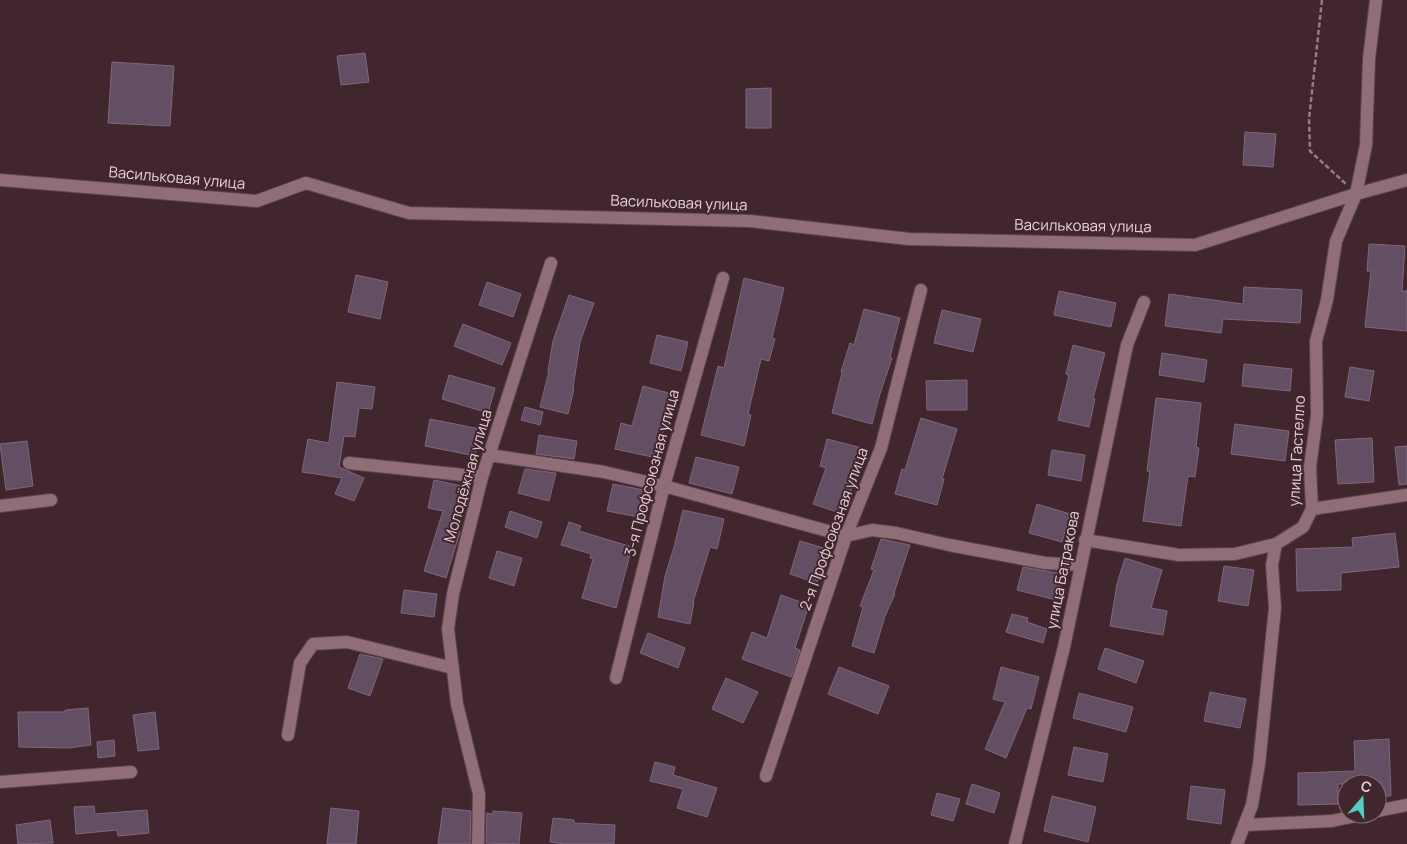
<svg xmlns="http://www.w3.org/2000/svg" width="1407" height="844" font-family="Manrope,sans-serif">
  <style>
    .building { fill: #644e64; stroke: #7e677e }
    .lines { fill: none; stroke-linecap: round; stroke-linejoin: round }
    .minor-casing { stroke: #5c454b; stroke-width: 14 }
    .path { stroke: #947c82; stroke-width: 2.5; stroke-dasharray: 5 2.5; stroke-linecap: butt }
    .minor { stroke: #8f6e77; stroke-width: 12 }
    .labels { text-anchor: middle; stroke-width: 4; stroke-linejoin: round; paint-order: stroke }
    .street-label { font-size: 15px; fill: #e4d1d5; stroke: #42262e }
  </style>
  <rect width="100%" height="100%" fill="#42262e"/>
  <!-- building -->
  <path class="building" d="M 365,53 L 369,82 L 341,85 L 337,56 Z
    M 112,62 L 174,66 L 170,126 L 108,123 Z
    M 771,88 L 771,128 L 746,128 L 746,89 Z
    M 1245,132 L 1276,134 L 1273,167 L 1243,165 Z
    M 1369,244 L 1405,246 L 1402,291 L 1407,291 L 1407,331 L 1365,327 L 1371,271 L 1367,271 Z
    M 356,275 L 388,282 L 380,319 L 348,312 Z
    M 744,278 L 784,288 L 772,338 L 775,339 L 769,361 L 761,359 L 748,414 L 751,415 L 744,446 L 701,435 L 718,366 L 724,368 Z
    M 487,282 L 521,294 L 513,317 L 479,305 Z
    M 1244,287 L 1302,290 L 1300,323 L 1223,319 L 1221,333 L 1165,326 L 1169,294 L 1243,304 Z
    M 1059,291 L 1116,303 L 1111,327 L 1054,315 Z
    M 569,295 L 594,303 L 580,342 L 573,388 L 574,389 L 568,414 L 540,407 L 549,371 L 548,371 L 553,341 Z
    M 864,309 L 900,318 L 890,357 L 892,358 L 879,397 L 872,424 L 832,413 L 842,373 L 841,372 L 850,343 L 854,345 Z
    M 942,310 L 981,319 L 973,352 L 934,343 Z
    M 463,324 L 511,343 L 502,365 L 454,346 Z
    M 657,335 L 688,342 L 681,371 L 650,363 Z
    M 1073,345 L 1105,353 L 1093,399 L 1095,399 L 1089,427 L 1058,420 L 1069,375 L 1066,374 Z
    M 1162,353 L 1207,360 L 1204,382 L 1159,375 Z
    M 1244,364 L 1292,369 L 1290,391 L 1242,386 Z
    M 1350,367 L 1374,371 L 1369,401 L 1345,397 Z
    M 449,375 L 495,388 L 488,413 L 442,399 Z
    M 967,380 L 967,410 L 927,410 L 926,381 Z
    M 337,382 L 375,387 L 372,409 L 359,408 L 355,437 L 344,436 L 339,467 L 364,478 L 354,501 L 335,494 L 342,478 L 302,472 L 308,439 L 329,443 Z
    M 643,386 L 676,395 L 670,416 L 667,415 L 657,458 L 615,449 L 621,423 L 632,426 Z
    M 1156,398 L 1201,403 L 1196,447 L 1199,448 L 1195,477 L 1188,476 L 1181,526 L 1143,521 L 1150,471 L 1147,471 Z
    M 525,407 L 543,412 L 540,425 L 521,420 Z
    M 921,418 L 957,429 L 942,479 L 944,479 L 937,505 L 895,494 L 902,469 L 905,470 Z
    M 430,419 L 480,429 L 475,456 L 425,446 Z
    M 1235,424 L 1289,431 L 1285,461 L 1231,454 Z
    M 539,435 L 577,441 L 574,459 L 536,454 Z
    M 1372,438 L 1374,482 L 1338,484 L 1335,440 Z
    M 827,439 L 862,448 L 852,487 L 843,514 L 813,504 L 826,468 L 820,466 Z
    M 27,441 L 33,486 L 6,490 L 0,444 Z
    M 1407,446 L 1407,484 L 1399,485 L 1395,447 Z
    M 1052,450 L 1085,455 L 1081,481 L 1048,475 Z
    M 696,457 L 739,467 L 732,494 L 689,483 Z
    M 525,469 L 556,473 L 549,501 L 518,493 Z
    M 434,480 L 462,486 L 452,529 L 460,532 L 446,578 L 424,571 L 443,511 L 428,508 Z
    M 613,484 L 649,491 L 644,518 L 607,511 Z
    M 1037,504 L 1070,514 L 1062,542 L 1029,533 Z
    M 683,510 L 724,519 L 717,549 L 710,547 L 693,602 L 694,602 L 690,624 L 658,617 L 665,576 L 674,547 Z
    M 510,511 L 542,522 L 537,538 L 505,527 Z
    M 569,522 L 581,526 L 579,531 L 632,547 L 616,608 L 582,598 L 593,559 L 590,558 L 591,554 L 561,545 Z
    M 1395,533 L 1399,567 L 1341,573 L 1341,590 L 1297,591 L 1296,549 L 1353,547 L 1352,538 Z
    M 881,539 L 910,545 L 894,593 L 895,594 L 885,616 L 874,653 L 852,646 L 863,607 L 860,606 L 874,570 L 871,569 Z
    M 800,541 L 827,549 L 817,583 L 790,574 Z
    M 497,551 L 522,558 L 514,586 L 489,578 Z
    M 1125,558 L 1162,570 L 1151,608 L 1167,611 L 1163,635 L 1110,626 L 1117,584 Z
    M 1224,566 L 1254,570 L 1248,606 L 1218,601 Z
    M 1023,567 L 1063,574 L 1056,600 L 1017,590 Z
    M 404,590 L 437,594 L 434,617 L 401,613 Z
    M 781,595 L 809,605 L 795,648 L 800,650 L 791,677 L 742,659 L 752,632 L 767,638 Z
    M 1012,614 L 1028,618 L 1027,622 L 1047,629 L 1043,643 L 1006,632 Z
    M 648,633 L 685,648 L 678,668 L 640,653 Z
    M 1105,648 L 1144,661 L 1136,683 L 1098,669 Z
    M 360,654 L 383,659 L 370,696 L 348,688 Z
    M 839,667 L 889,686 L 878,714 L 828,694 Z
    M 1001,667 L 1039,677 L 1031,709 L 1027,708 L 1006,758 L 985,749 L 1005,702 L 993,699 Z
    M 726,678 L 758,692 L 743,723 L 712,709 Z
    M 1210,692 L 1246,699 L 1240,728 L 1204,721 Z
    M 1079,693 L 1133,707 L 1126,732 L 1073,718 Z
    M 88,708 L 91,745 L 68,748 L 19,747 L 18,712 L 65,712 L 65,710 Z
    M 155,712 L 159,749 L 138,751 L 133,715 Z
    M 1389,739 L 1391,796 L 1377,796 L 1377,784 L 1338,784 L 1338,804 L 1298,805 L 1298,773 L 1355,771 L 1354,741 Z
    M 114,740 L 115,756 L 98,758 L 97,742 Z
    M 1074,747 L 1108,754 L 1103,782 L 1068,775 Z
    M 655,762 L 675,767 L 673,775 L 717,788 L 707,817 L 677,808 L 683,789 L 650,781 Z
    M 972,784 L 1000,793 L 994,813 L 966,804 Z
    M 1191,786 L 1225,790 L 1221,824 L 1187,819 Z
    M 937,793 L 960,799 L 953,821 L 931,815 Z
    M 1052,796 L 1096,807 L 1088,842 L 1044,831 Z
    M 94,806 L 95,814 L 147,810 L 149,833 L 118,836 L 117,830 L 76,834 L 74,807 Z
    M 331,808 L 359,811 L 356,844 L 327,844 Z
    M 443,808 L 471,811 L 470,844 L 438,844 Z
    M 493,811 L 522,813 L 519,844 L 486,843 L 487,813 L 493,814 Z
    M 553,818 L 574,820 L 574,823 L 615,825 L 614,844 L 565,844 L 550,842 Z
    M 50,820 L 53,843 L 18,844 L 16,825 Z"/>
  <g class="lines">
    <!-- minor casing -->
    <g class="minor-casing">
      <path id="minor" d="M 0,180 L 257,201 L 306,183 L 409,213 L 750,221 L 909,239 L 1195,245 L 1356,194 L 1407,180
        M 489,455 L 604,472 L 664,486 L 846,536 L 872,530 L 896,533 L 949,545 L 1045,563 L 1080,565
        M 349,463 L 482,477
        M 0,506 L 51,500
        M 1312,509 L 1407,495
        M 1085,540 L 1179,555 L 1235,554 L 1276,544
        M 616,678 L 664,486 L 723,278
        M 288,735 L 300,663 L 313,644 L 347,642 L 453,668
        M 766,776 L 846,536 L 881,448 L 921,290
        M 0,782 L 131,772
        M 1377,811 L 1407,805
        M 1244,825 L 1332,821 L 1365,814
        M 478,844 L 479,794 L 457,704 L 448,629 L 453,594 L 482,477 L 551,263
        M 1015,844 L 1064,647 L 1127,345 L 1144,302
        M 1237,844 L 1252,805 L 1259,764 L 1275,608 L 1272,565 L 1276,544 L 1303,527 L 1312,509 L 1310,467 L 1317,415 L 1316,341 L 1327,300 L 1336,241 L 1356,194 L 1366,145 L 1369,59 L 1376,0"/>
    </g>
    <!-- path -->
    <path class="path" d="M 1322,0 L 1309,119 L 1310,151 L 1346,184"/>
    <!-- minor -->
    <use href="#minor" class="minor"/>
  </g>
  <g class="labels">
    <!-- street labels -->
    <g class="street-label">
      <text transform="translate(177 178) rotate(5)" y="5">Васильковая улица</text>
      <text transform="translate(679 203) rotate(2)" y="5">Васильковая улица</text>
      <text transform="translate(1083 226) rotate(1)" y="5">Васильковая улица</text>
      <text transform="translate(1297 451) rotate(-87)" y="5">улица Гастелло</text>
      <text transform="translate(652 473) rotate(-75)" y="5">3-я Профсоюзная улица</text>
      <text transform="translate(468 476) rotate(-74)" y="5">Молодёжная улица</text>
      <text transform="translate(834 529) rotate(-70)" y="5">2-я Профсоюзная улица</text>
      <text transform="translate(1063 570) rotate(-79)" y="5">улица Батракова</text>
    </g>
  </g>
  <!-- north arrow -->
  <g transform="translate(1362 799) rotate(19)"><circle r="24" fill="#42262e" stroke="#836a71"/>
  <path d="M0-4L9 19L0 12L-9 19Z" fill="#56cec3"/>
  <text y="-8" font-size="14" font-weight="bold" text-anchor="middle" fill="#e4d1d5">С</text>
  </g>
</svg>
